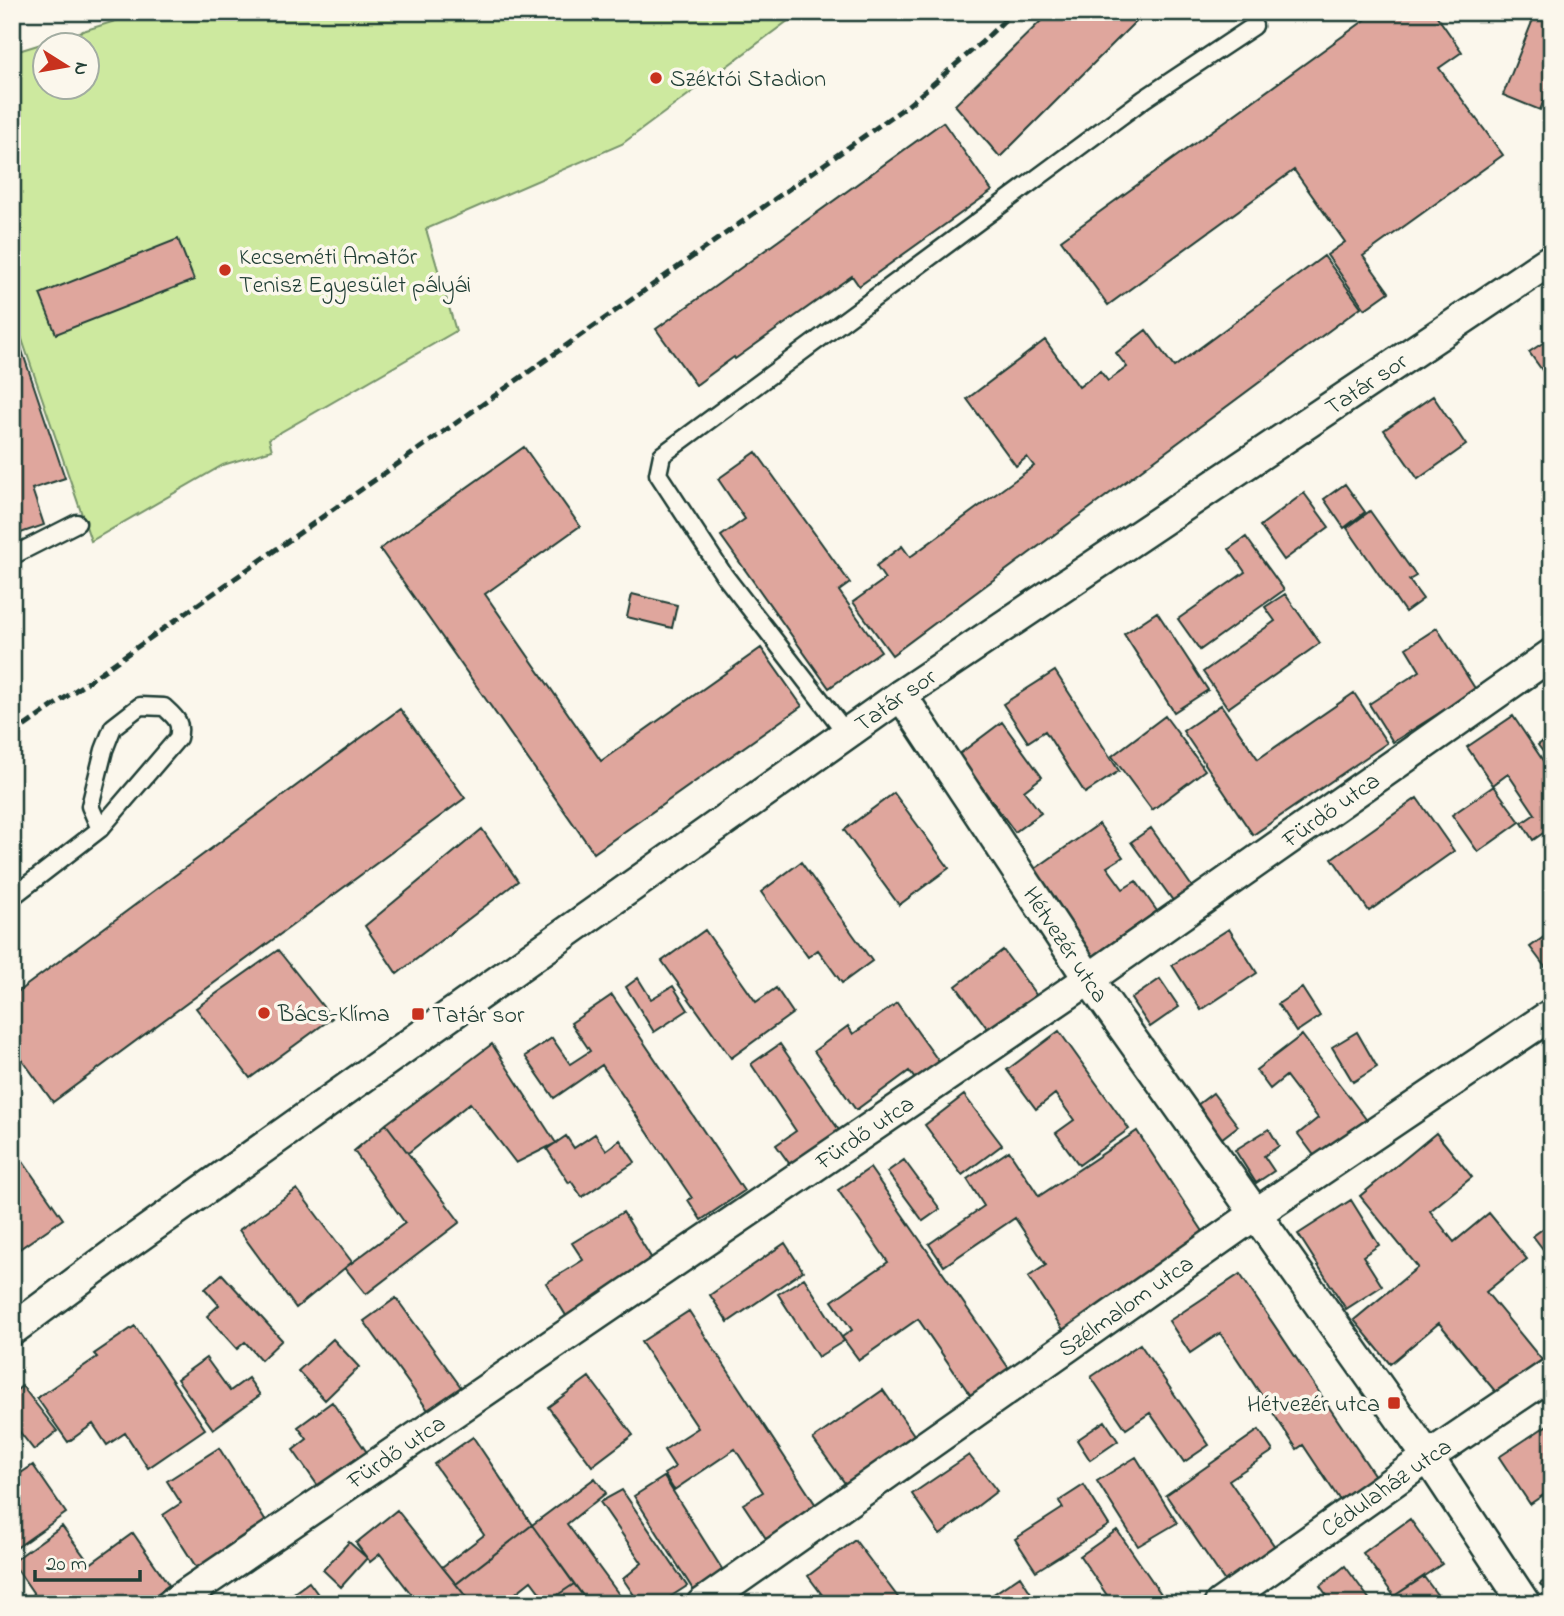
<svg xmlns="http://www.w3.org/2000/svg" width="1564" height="1616" font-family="'Indie Flower',sans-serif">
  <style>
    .green { fill: #cde99f; stroke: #76936a; stroke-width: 2; fill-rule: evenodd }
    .building { fill: #dfa69d; stroke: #1f3d34; stroke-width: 2 }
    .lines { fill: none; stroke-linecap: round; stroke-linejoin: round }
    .lane-casing { stroke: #1f3d34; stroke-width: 21 }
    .street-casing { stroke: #1f3d34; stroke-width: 35 }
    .lane { stroke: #fbf7ec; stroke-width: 16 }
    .street { stroke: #fbf7ec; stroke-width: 30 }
    .rail { stroke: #1f3d34; stroke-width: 5; stroke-dasharray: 10 5; stroke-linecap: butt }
    .poi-dot { fill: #c8321e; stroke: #fbf7ec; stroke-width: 2.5 }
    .labels { text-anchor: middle; stroke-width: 7; stroke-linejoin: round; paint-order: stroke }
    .poi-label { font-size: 24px; fill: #1f3d34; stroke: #fbf7ec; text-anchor: start }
    .street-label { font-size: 24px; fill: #1f3d34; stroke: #fbf7ec }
  </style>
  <rect width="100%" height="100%" fill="#fbf7ec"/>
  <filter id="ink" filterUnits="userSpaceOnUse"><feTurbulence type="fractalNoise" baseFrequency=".0143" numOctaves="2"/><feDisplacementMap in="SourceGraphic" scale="14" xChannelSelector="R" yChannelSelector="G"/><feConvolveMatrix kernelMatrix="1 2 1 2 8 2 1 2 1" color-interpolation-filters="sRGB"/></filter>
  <g filter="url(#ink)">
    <!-- green -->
    <path class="green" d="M 144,12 L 800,12 L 622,144 L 426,229 L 456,331 L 269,439 L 272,450 L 223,465 L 91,541 L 12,310 L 12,53 ZM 46,46 L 88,46 L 88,88 L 46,88 Z"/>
    <!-- building -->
    <path class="building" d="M 1050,12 L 1145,12 L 1000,157 L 955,105 Z
      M 1376,12 L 1434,12 L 1462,52 L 1439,68 L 1503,155 L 1363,256 L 1389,292 L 1365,309 L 1327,255 L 1345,242 L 1294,170 L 1108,305 L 1061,240 Z
      M 1536,12 L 1552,12 L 1552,80 L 1540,110 L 1503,95 Z
      M 943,122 L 992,191 L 859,286 L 852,276 L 735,359 L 734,357 L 696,385 L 656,329 Z
      M 178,239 L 194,280 L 56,334 L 40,294 Z
      M 1324,256 L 1361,307 L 892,655 L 853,602 L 885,579 L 876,566 L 902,546 L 910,557 L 1034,466 L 1027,457 L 1016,466 L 967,399 L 1045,340 L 1079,387 L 1100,371 L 1108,381 L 1127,367 L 1116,353 L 1146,330 L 1174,367 Z
      M 12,321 L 65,478 L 32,489 L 44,525 L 12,536 Z
      M 1552,337 L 1552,384 L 1529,352 Z
      M 1433,396 L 1466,445 L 1418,479 L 1384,430 Z
      M 524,447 L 580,526 L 485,594 L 601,761 L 761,648 L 802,706 L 594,853 L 380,549 Z
      M 756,452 L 850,583 L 839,591 L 881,651 L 829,688 L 721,536 L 745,519 L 718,479 Z
      M 1345,484 L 1365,512 L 1344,528 L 1324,499 Z
      M 1304,493 L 1329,527 L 1284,560 L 1260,526 Z
      M 1370,511 L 1416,576 L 1409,580 L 1423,599 L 1405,612 L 1347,528 Z
      M 1246,537 L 1284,590 L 1200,650 L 1178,619 L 1245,572 L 1229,549 Z
      M 632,594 L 677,605 L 672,628 L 627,617 Z
      M 1285,594 L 1320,643 L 1228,708 L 1203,672 L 1275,621 L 1265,607 Z
      M 1157,612 L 1208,690 L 1174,712 L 1124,634 Z
      M 1437,628 L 1476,690 L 1393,742 L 1369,704 L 1420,671 L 1406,648 Z
      M 1055,671 L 1119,771 L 1085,793 L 1045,731 L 1028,742 L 1003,704 Z
      M 1354,693 L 1387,743 L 1253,835 L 1183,731 L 1221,705 L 1258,759 Z
      M 400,709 L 465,798 L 53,1102 L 12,1046 L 12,996 Z
      M 1165,716 L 1205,770 L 1152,810 L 1112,756 Z
      M 1513,716 L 1552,774 L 1552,827 L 1533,840 L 1522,823 L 1535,814 L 1508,774 L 1493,785 L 1467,747 Z
      M 1002,722 L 1042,777 L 1024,791 L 1041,813 L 1015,832 L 958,755 Z
      M 1552,735 L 1552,764 L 1538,745 Z
      M 1494,786 L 1520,822 L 1478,852 L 1452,815 Z
      M 894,793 L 949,868 L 899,905 L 844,830 Z
      M 1417,798 L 1454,851 L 1369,911 L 1332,858 Z
      M 1099,824 L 1123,857 L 1107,867 L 1123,889 L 1136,881 L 1157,911 L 1092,957 L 1032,871 Z
      M 1151,828 L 1193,888 L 1174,902 L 1131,842 Z
      M 482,829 L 518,881 L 397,974 L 365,926 Z
      M 801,862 L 872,961 L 842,983 L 818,950 L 808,957 L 761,892 Z
      M 1229,929 L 1257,973 L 1201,1010 L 1172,965 Z
      M 705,930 L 756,1002 L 776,988 L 793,1013 L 731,1058 L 662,961 Z
      M 1552,931 L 1552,975 L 1551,975 L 1530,947 Z
      M 278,950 L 332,1018 L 250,1078 L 196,1008 Z
      M 1003,950 L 1037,996 L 990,1032 L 956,986 Z
      M 638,978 L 651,999 L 673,986 L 688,1010 L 654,1032 L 626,987 Z
      M 1160,979 L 1179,1007 L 1150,1027 L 1131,999 Z
      M 1302,988 L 1320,1016 L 1296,1032 L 1278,1004 Z
      M 612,995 L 744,1191 L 701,1220 L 688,1200 L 692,1198 L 602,1065 L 554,1098 L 525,1056 L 552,1038 L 570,1064 L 590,1051 L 571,1023 Z
      M 897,1003 L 942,1066 L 918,1083 L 909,1071 L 856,1110 L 814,1051 L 848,1026 L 853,1034 Z
      M 1059,1031 L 1129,1129 L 1079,1165 L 1056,1133 L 1074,1120 L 1055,1094 L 1036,1109 L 1007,1070 Z
      M 1357,1032 L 1377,1067 L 1353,1082 L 1332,1047 Z
      M 1302,1035 L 1372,1127 L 1322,1166 L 1298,1134 L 1318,1118 L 1286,1076 L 1270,1089 L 1256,1070 Z
      M 492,1044 L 556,1143 L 516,1163 L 470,1103 L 408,1153 L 386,1124 Z
      M 780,1044 L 843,1136 L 794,1170 L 776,1145 L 796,1131 L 751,1064 Z
      M 1213,1093 L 1238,1126 L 1217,1142 L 1192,1109 Z
      M 964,1095 L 1002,1145 L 962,1175 L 925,1125 Z
      M 386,1124 L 460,1222 L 366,1294 L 345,1268 L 405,1223 L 354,1151 Z
      M 1269,1129 L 1279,1146 L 1264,1156 L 1274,1171 L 1256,1183 L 1235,1150 Z
      M 1137,1131 L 1206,1236 L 1064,1331 L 1028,1277 L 1046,1265 L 1015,1218 L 944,1266 L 929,1244 L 984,1206 L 967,1179 L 1009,1151 L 1039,1196 Z
      M 1436,1133 L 1472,1177 L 1430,1211 L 1454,1242 L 1489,1213 L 1527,1259 L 1486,1292 L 1542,1360 L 1499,1396 L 1439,1323 L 1390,1364 L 1354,1320 L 1418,1267 L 1360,1196 Z
      M 595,1134 L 606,1150 L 620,1140 L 635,1162 L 582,1197 L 571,1181 L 569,1183 L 547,1149 L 566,1136 L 574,1148 Z
      M 12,1146 L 63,1219 L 12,1254 Z
      M 904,1160 L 940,1209 L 923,1221 L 887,1172 Z
      M 870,1168 L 1010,1370 L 971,1396 L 918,1319 L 859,1360 L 842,1337 L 852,1330 L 832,1301 L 888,1262 L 838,1190 Z
      M 297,1189 L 352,1262 L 296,1308 L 239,1230 Z
      M 1351,1200 L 1379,1245 L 1363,1256 L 1382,1286 L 1346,1309 L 1298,1234 Z
      M 623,1212 L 657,1267 L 570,1322 L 546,1283 L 583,1260 L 572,1243 Z
      M 1552,1222 L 1552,1261 L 1533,1236 Z
      M 785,1243 L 803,1271 L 728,1322 L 710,1295 Z
      M 222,1274 L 282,1340 L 261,1360 L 245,1342 L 237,1349 L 207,1316 L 219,1305 L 205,1289 Z
      M 1240,1274 L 1377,1479 L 1341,1502 L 1303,1445 L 1297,1449 L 1220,1333 L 1190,1353 L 1169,1321 Z
      M 804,1278 L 844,1341 L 818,1357 L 778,1294 Z
      M 396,1298 L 466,1394 L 433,1417 L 364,1321 Z
      M 689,1311 L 823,1516 L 773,1549 L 743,1504 L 763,1492 L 735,1449 L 674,1490 L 664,1474 L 675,1467 L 664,1450 L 698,1428 L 641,1342 Z
      M 135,1326 L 205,1429 L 148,1468 L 125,1433 L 107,1445 L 93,1424 L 68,1442 L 37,1398 L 97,1357 L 94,1354 Z
      M 333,1339 L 359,1367 L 325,1400 L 298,1371 Z
      M 1140,1344 L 1209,1445 L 1184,1462 L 1150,1413 L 1126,1429 L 1091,1377 Z
      M 206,1358 L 230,1391 L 248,1378 L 260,1395 L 213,1429 L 177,1379 Z
      M 589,1377 L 633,1435 L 592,1466 L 548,1407 Z
      M 22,1386 L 57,1431 L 34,1450 L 12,1422 L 12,1394 Z
      M 883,1390 L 921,1445 L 852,1493 L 813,1439 Z
      M 332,1402 L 373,1461 L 325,1496 L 293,1450 L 307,1439 L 298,1427 Z
      M 1105,1421 L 1118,1441 L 1090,1460 L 1077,1440 Z
      M 1552,1422 L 1552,1489 L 1530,1504 L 1499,1457 Z
      M 1259,1430 L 1273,1451 L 1229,1480 L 1280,1554 L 1230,1589 L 1166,1495 Z
      M 473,1437 L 532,1525 L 456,1584 L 442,1567 L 484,1535 L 434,1464 Z
      M 219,1448 L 268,1525 L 198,1570 L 163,1515 L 181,1503 L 167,1481 Z
      M 969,1455 L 997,1491 L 940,1535 L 912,1494 Z
      M 1136,1457 L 1177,1523 L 1138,1546 L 1097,1481 Z
      M 33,1465 L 66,1513 L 12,1551 L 12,1479 Z
      M 664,1477 L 729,1580 L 699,1599 L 634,1496 Z
      M 595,1478 L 606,1493 L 567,1524 L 626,1604 L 589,1604 L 532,1525 Z
      M 1084,1485 L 1109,1525 L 1036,1571 L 1015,1539 L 1063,1508 L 1059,1501 Z
      M 622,1490 L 687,1586 L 659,1604 L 640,1604 L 623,1579 L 642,1563 L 600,1502 Z
      M 397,1510 L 442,1567 L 472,1604 L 419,1604 L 380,1554 L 370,1562 L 356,1543 Z
      M 1410,1519 L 1442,1564 L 1394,1596 L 1363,1553 Z
      M 532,1525 L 574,1584 L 547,1602 L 531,1581 L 502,1604 L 472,1604 L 456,1584 Z
      M 62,1526 L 90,1564 L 133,1533 L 169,1585 L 143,1604 L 41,1604 L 12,1562 Z
      M 1117,1530 L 1168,1604 L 1113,1604 L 1080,1556 Z
      M 855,1540 L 903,1604 L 829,1604 L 808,1576 Z
      M 349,1542 L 367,1558 L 341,1587 L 323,1570 Z
      M 1345,1566 L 1373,1604 L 1333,1604 L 1320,1586 Z
      M 1552,1575 L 1552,1599 L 1540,1584 Z
      M 1020,1576 L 1038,1604 L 979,1604 Z
      M 1424,1577 L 1444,1604 L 1381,1604 L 1394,1596 Z
      M 309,1582 L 325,1604 L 279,1604 Z
      M 574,1584 L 589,1604 L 544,1604 Z"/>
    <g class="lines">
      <!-- lane casing -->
      <g class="lane-casing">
        <path id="lane" d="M 12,556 L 77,523
          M 847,734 L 724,575 L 658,474 L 662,455 L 1144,99 L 1254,26
          M 12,897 L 100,829 L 178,738 C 182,722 176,718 164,707 L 140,706 L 113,727 L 104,750 L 90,806 L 100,829"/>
      </g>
      <!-- street casing -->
      <g class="street-casing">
        <g id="street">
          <path id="s1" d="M 901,695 L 1089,979 L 1428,1457 L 1525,1604"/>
          <path id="s2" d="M 12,1330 L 118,1251 L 901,695 L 1552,259"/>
          <path id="s3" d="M 172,1604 L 1089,979 L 1552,654"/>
          <path id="s4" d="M 702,1604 L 1254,1215 L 1552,1014"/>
          <path id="s5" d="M 1220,1604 L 1428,1457 L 1552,1373"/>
        </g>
      </g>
      <!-- lane -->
      <use href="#lane" class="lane"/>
      <!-- street -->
      <use href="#street" class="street"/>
      <!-- rail -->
      <path class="rail" d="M 12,735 L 907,106 L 981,43 L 1013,12"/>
    </g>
  </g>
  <!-- markers -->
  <g class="poi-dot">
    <circle cx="656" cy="78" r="7"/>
    <circle cx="225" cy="270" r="7"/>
    <circle cx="264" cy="1013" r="7"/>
    <rect x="411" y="1007" width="14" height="14" rx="3.5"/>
    <rect x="1387" y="1396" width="14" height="14" rx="3.5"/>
  </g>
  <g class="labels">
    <!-- poi labels -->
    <g class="poi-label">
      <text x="670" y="86">Széktói Stadion</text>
      <text x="239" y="264">Kecseméti Amatőr<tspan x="239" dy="28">Tenisz Egyesület pályái</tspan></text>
      <text x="278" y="1021">Bács-Klíma</text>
      <text x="432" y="1022">Tatár sor</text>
      <text x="1380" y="1411" text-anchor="end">Hétvezér utca</text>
    </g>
    <!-- street labels -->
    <g class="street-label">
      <text dy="8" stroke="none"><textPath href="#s2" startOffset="1652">Tatár sor</textPath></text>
      <text dy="8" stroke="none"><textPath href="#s2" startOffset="1085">Tatár sor</textPath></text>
      <text dy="8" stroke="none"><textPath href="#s3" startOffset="1405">Fürdő utca</textPath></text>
      <text dy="8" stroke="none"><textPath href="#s1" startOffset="299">Hétvezér utca</textPath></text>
      <text dy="8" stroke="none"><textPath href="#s3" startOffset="838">Fürdő utca</textPath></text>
      <text dy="8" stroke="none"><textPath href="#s4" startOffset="518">Szélmalom utca</textPath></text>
      <text dy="8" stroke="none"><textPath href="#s3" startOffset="271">Fürdő utca</textPath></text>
      <text dy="8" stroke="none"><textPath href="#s5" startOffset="203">Cédulaház utca</textPath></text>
    </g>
  </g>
  <!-- margin -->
  <rect width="1564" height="1616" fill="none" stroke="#fbf7ec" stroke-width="42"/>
  <rect x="21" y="21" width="1522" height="1574" fill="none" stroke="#1f3d34" stroke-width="2.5" filter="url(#ink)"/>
  <!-- north arrow -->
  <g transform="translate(66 66) rotate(101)"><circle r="33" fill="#fbf7ec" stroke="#a3ada2" stroke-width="2"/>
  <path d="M0-5L12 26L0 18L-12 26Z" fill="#c8321e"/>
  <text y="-10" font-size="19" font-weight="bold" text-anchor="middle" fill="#1f3d34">N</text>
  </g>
  <!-- scale -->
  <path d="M35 1570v10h105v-10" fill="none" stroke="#1f3d34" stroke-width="3.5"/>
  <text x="46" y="1570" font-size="21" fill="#1f3d34" stroke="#fbf7ec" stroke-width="5" paint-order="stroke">20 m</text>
</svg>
